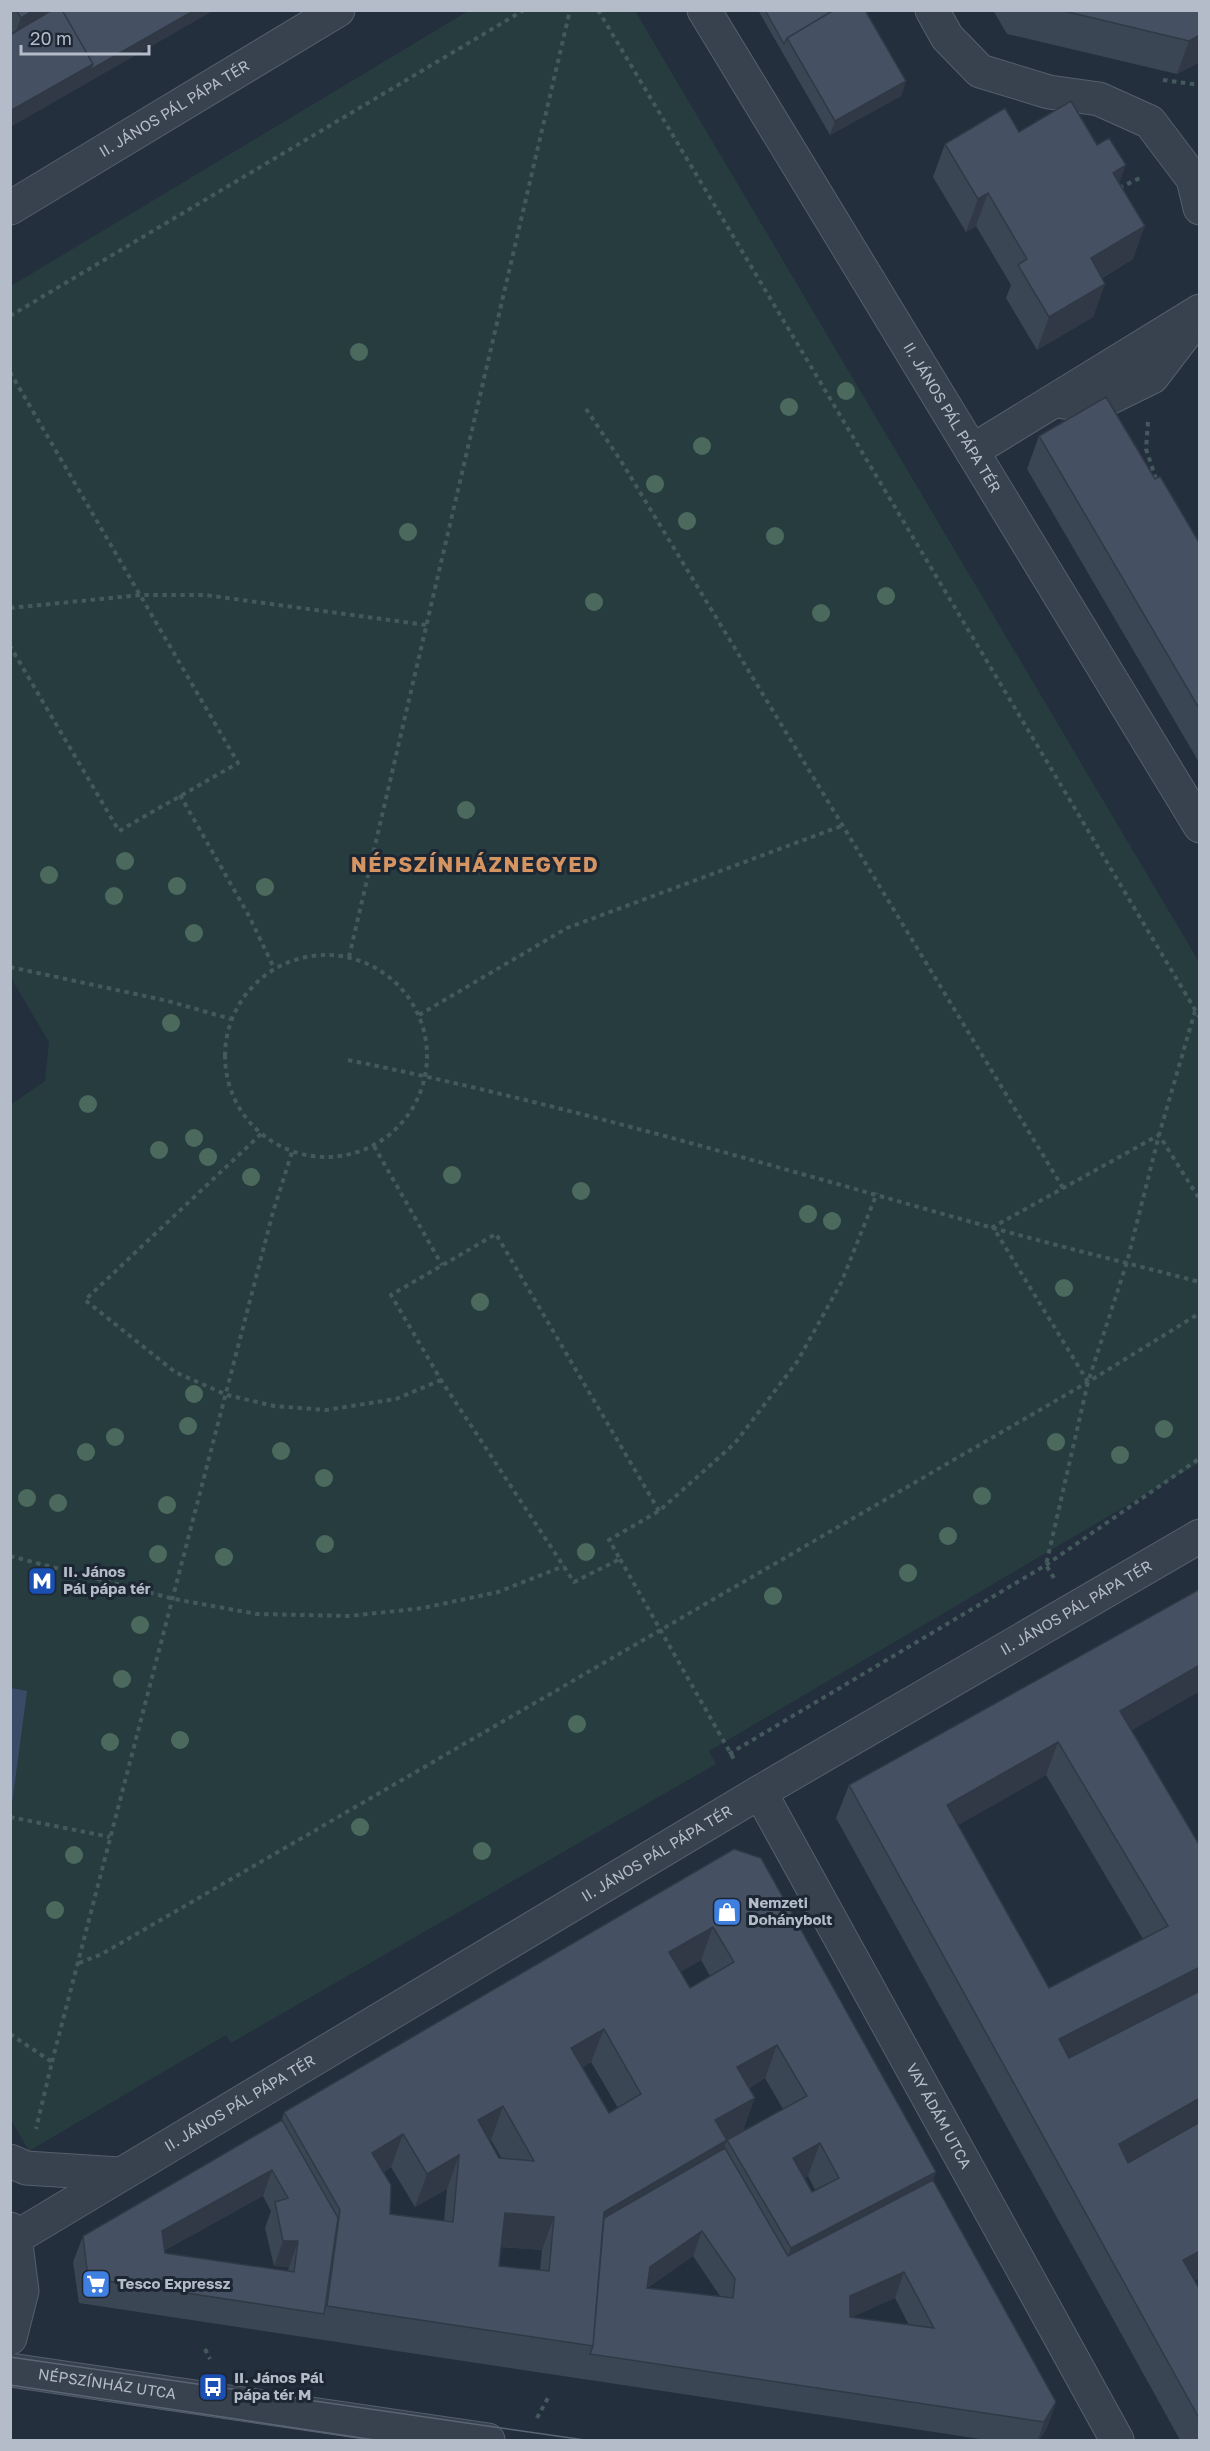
<svg xmlns="http://www.w3.org/2000/svg" width="1210" height="2451" font-family="'Golos Text',sans-serif">
  <style>
    .green { fill: #263c3f }
    .water { fill: #394c67 }
    .lines { fill: none; stroke-linecap: round; stroke-linejoin: round }
    .minor-casing { stroke: #565f6c; stroke-width: 35 }
    .path { stroke: #44595c; stroke-width: 4; stroke-dasharray: 4.5 4.5; stroke-linecap: butt }
    .minor { stroke: #38414e; stroke-width: 33 }
    .tram { stroke: #5a6575; stroke-width: 1.5 }
    .tree { fill: #4b6a5d }
    .wall { fill: #3b4654; fill-rule: evenodd }
    .shaded-wall { fill: #303945 }
    .building { fill: #455162; stroke: #303945; stroke-width: 1.5; fill-rule: evenodd }
    .labels { text-anchor: middle; stroke-width: 6; stroke-linejoin: round; paint-order: stroke }
    .street-label { font-size: 15px; fill: #b4bcc9; stroke: #1d2633 }
    .poi-label { font-size: 15px; font-weight: bold; fill: #b4bcc9; stroke: #1d2633; text-anchor: start }
    .district-label { font-size: 21px; font-weight: bold; letter-spacing: 1.5px; fill: #d59563; stroke: #1d2633 }
  </style>
  <rect width="100%" height="100%" fill="#242f3e"/>
  <!-- green -->
  <path class="green" d="M 468,11 L 635,11 L 1199,962 L 1199,1463 L 709,1751 L 716,1764 L 231,2043 L 226,2035 L 29,2151 L 10,2118 L 10,1105 L 45,1081 L 49,1042 L 11,978 L 11,286 Z"/>
  <!-- water -->
  <path class="water" d="M 11,1688 L 27,1691 L 11,1811 L 10,1688 Z"/>
  <g class="lines">
    <!-- minor casing -->
    <g class="minor-casing">
      <g id="minor">
        <path id="s1" d="M 704,10 L 1200,826"/>
        <path d="M 932,10 L 947,37 L 980,71 L 1049,92 L 1099,99 L 1150,122 L 1193,179 L 1200,208"/>
        <path id="s2" d="M 10,208 L 338,10"/>
        <path d="M 1064,402 L 1097,404 L 1152,377 L 1191,326"/>
        <path d="M 972,451 L 1200,311"/>
        <path id="s3" d="M 760,1792 L 1117,2440"/>
        <path d="M 10,2161 L 26,2168 L 119,2174"/>
        <path d="M 10,2229 L 15,2237 L 22,2291 L 10,2338"/>
        <path id="s4" d="M 10,2241 L 760,1792 L 1200,1536"/>
        <path id="s5" d="M 10,2370 L 488,2440"/>
      </g>
    </g>
    <!-- path -->
    <path class="path" d="M 598,10 L 1200,1018
      M 1163,80 L 1200,85
      M 1119,188 L 1142,177
      M 10,316 L 524,10
      M 10,372 L 238,763 L 119,831 L 10,646
      M 586,409 L 621,461 L 1063,1188
      M 1148,422 L 1146,449 L 1157,482
      M 10,608 L 141,595 L 205,595 L 426,625
      M 180,795 L 249,916 L 274,968
      M225 1056a101 101 0 1 1 202 0a101 101 0 1 1-202 0Z
      M 349,957 L 570,10
      M 10,967 L 168,1001 L 231,1019
      M 419,1015 L 567,928 L 844,825
      M 348,1060 C 566,1104 779,1168 993,1228 C 1062,1247 1131,1264 1200,1282
      M 261,1134 L 85,1300 L 175,1372 L 227,1395 L 274,1406 L 326,1410 L 396,1399 L 441,1380
      M 374,1146 L 442,1265
      M 1088,1382 L 993,1227 L 1159,1135 L 1200,1200
      M 659,1511 L 496,1234 L 391,1295 L 441,1380 L 574,1582 L 620,1559 L 609,1540 L 659,1511 L 735,1443 L 797,1362 L 841,1283 L 877,1193
      M 10,1556 L 174,1599 L 257,1614 L 350,1616 L 423,1608 L 498,1592 L 564,1566
      M 620,1559 L 735,1761
      M 1054,1578 L 1046,1565 L 1088,1382 L 1127,1262 L 1159,1135 L 1195,1011
      M 729,1754 L 1046,1565 L 1200,1458
      M 10,1817 L 110,1837
      M 79,1963 L 102,1954 L 1088,1382 L 1200,1313
      M 10,2034 L 52,2062 L 36,2129
      M 52,2062 L 273,1212 L 292,1152
      M 205,2349 L 210,2359
      M 537,2418 L 549,2396"/>
    <!-- minor -->
    <use href="#minor" class="minor"/>
    <!-- tram -->
    <path class="tram" d="M 10,2357 L 585,2440
      M 10,2385 L 375,2440"/>
  </g>
  <!-- trees -->
  <g class="tree">
    <circle cx="359" cy="352" r="9"/>
    <circle cx="846" cy="391" r="9"/>
    <circle cx="789" cy="407" r="9"/>
    <circle cx="702" cy="446" r="9"/>
    <circle cx="655" cy="484" r="9"/>
    <circle cx="687" cy="521" r="9"/>
    <circle cx="408" cy="532" r="9"/>
    <circle cx="775" cy="536" r="9"/>
    <circle cx="886" cy="596" r="9"/>
    <circle cx="594" cy="602" r="9"/>
    <circle cx="821" cy="613" r="9"/>
    <circle cx="466" cy="810" r="9"/>
    <circle cx="125" cy="861" r="9"/>
    <circle cx="49" cy="875" r="9"/>
    <circle cx="177" cy="886" r="9"/>
    <circle cx="265" cy="887" r="9"/>
    <circle cx="114" cy="896" r="9"/>
    <circle cx="194" cy="933" r="9"/>
    <circle cx="171" cy="1023" r="9"/>
    <circle cx="88" cy="1104" r="9"/>
    <circle cx="194" cy="1138" r="9"/>
    <circle cx="159" cy="1150" r="9"/>
    <circle cx="208" cy="1157" r="9"/>
    <circle cx="452" cy="1175" r="9"/>
    <circle cx="251" cy="1177" r="9"/>
    <circle cx="581" cy="1191" r="9"/>
    <circle cx="808" cy="1214" r="9"/>
    <circle cx="832" cy="1221" r="9"/>
    <circle cx="1064" cy="1288" r="9"/>
    <circle cx="480" cy="1302" r="9"/>
    <circle cx="194" cy="1394" r="9"/>
    <circle cx="188" cy="1426" r="9"/>
    <circle cx="1164" cy="1429" r="9"/>
    <circle cx="115" cy="1437" r="9"/>
    <circle cx="1056" cy="1442" r="9"/>
    <circle cx="281" cy="1451" r="9"/>
    <circle cx="86" cy="1452" r="9"/>
    <circle cx="1120" cy="1455" r="9"/>
    <circle cx="324" cy="1478" r="9"/>
    <circle cx="982" cy="1496" r="9"/>
    <circle cx="27" cy="1498" r="9"/>
    <circle cx="58" cy="1503" r="9"/>
    <circle cx="167" cy="1505" r="9"/>
    <circle cx="948" cy="1536" r="9"/>
    <circle cx="325" cy="1544" r="9"/>
    <circle cx="586" cy="1552" r="9"/>
    <circle cx="158" cy="1554" r="9"/>
    <circle cx="224" cy="1557" r="9"/>
    <circle cx="908" cy="1573" r="9"/>
    <circle cx="773" cy="1596" r="9"/>
    <circle cx="140" cy="1625" r="9"/>
    <circle cx="122" cy="1679" r="9"/>
    <circle cx="577" cy="1724" r="9"/>
    <circle cx="180" cy="1740" r="9"/>
    <circle cx="110" cy="1742" r="9"/>
    <circle cx="360" cy="1827" r="9"/>
    <circle cx="482" cy="1851" r="9"/>
    <circle cx="74" cy="1855" r="9"/>
    <circle cx="55" cy="1910" r="9"/>
  </g>
  <!-- wall -->
  <path class="wall" d="M 10,10 L 214,10 L 10,127 Z
    M 758,10 L 865,10 L 906,81 L 901,96 L 830,135 Z
    M 993,10 L 1200,10 L 1200,62 L 1177,74 L 1007,34 Z
    M 1019,132 L 1119,183 L 1133,259 L 1102,278 L 1105,284 L 1093,317 L 1037,350 L 1006,298 L 1011,285 L 976,226 L 966,232 L 933,177 L 945,144 Z
    M 1039,436 L 1155,479 L 1200,544 L 1200,764 L 1027,469 Z
    M 1200,1691 L 1132,1730 L 1200,1846 L 1200,2278 L 1194,2280 L 1200,2290 L 1200,2440 L 1180,2440 L 836,1818 L 849,1785 ZM 1046,1775 L 1143,1939 L 1049,1988 L 958,1825 Z
    M 734,1849 L 933,2180 L 1056,2402 L 1047,2428 L 1039,2440 L 987,2440 L 79,2303 L 73,2262 L 83,2236 L 282,2120 L 284,2112 ZM 701,1960 L 710,1976 L 690,1988 L 680,1972 ZM 591,2062 L 618,2108 L 609,2113 L 582,2068 ZM 765,2078 L 783,2109 L 727,2140 L 725,2148 L 727,2140 L 743,2131 L 749,2088 ZM 491,2140 L 502,2159 L 499,2158 L 490,2141 ZM 391,2167 L 415,2207 L 447,2189 L 444,2221 L 390,2214 L 384,2172 ZM 808,2176 L 815,2190 L 812,2192 L 805,2178 ZM 263,2196 L 271,2211 L 265,2228 L 274,2266 L 289,2267 L 288,2271 L 165,2253 L 165,2250 ZM 501,2247 L 542,2250 L 540,2270 L 499,2266 ZM 693,2256 L 720,2296 L 647,2288 ZM 895,2298 L 909,2325 L 852,2317 Z"/>
  <!-- shaded-wall -->
  <path class="shaded-wall" d="M 34,10 L 58,10 L 10,47 L 21,18 Z
    M 195,10 L 214,10 L 85,84 L 90,70 Z
    M 1200,35 L 1200,62 L 1177,74 L 1189,41 Z
    M 93,64 L 85,84 L 10,127 L 10,111 Z
    M 906,81 L 901,96 L 830,135 L 835,121 Z
    M 1126,165 L 1113,199 L 1113,173 Z
    M 988,193 L 976,226 L 966,232 L 978,199 Z
    M 1145,226 L 1133,259 L 1078,291 L 1091,258 Z
    M 1105,284 L 1093,317 L 1037,350 L 1049,317 Z
    M 1200,1665 L 1200,1691 L 1108,1744 L 1120,1711 Z
    M 1058,1742 L 1046,1775 L 935,1838 L 947,1805 Z
    M 713,1927 L 701,1960 L 657,1985 L 669,1952 Z
    M 1200,1967 L 1200,1994 L 1047,2072 L 1059,2039 Z
    M 604,2029 L 591,2062 L 559,2082 L 571,2048 Z
    M 777,2045 L 765,2078 L 725,2101 L 737,2067 Z
    M 755,2098 L 743,2131 L 703,2153 L 715,2120 Z
    M 1200,2098 L 1200,2125 L 1106,2177 L 1119,2144 Z
    M 503,2106 L 491,2140 L 466,2153 L 478,2120 Z
    M 403,2134 L 391,2167 L 360,2186 L 372,2153 Z
    M 727,2140 L 715,2174 L 600,2241 L 604,2212 Z
    M 820,2143 L 808,2176 L 781,2191 L 793,2158 Z
    M 459,2155 L 447,2189 L 415,2207 L 427,2174 Z
    M 272,2170 L 263,2196 L 153,2256 L 162,2231 Z
    M 936,2172 L 924,2206 L 779,2282 L 791,2248 Z
    M 505,2213 L 554,2217 L 542,2250 L 492,2246 Z
    M 702,2231 L 693,2256 L 640,2292 L 650,2267 Z
    M 283,2241 L 298,2241 L 289,2267 L 274,2266 Z
    M 1200,2251 L 1200,2278 L 1171,2293 L 1183,2260 Z
    M 904,2272 L 895,2298 L 841,2322 L 850,2296 Z
    M 1056,2402 L 1047,2428 L 1039,2440 L 1038,2440 L 1044,2422 Z"/>
  <!-- building -->
  <path class="building" d="M 16,10 L 34,10 L 21,18 Z
    M 52,10 L 62,10 L 93,64 L 10,111 L 10,35 Z
    M 62,10 L 195,10 L 90,70 L 93,64 Z
    M 765,10 L 834,10 L 787,38 L 784,44 Z
    M 834,10 L 865,10 L 906,81 L 835,121 L 787,38 Z
    M 1060,10 L 1200,10 L 1200,35 L 1189,41 Z
    M 1071,101 L 1097,145 L 1109,138 L 1126,165 L 1113,173 L 1145,226 L 1091,258 L 1105,284 L 1049,317 L 1018,265 L 1027,259 L 988,193 L 978,199 L 945,144 L 1005,108 L 1019,132 Z
    M 1106,397 L 1155,479 L 1160,476 L 1200,544 L 1200,710 L 1039,436 Z
    M 1200,1589 L 1200,1665 L 1120,1711 L 1200,1846 L 1200,1967 L 1059,2039 L 1069,2058 L 1200,1991 L 1200,2098 L 1119,2144 L 1128,2163 L 1200,2122 L 1200,2251 L 1183,2260 L 1200,2290 L 1200,2420 L 849,1785 ZM 1058,1742 L 1168,1926 L 1049,1988 L 947,1805 Z
    M 734,1849 L 761,1858 L 936,2172 L 791,2248 L 727,2140 L 807,2096 L 777,2045 L 737,2067 L 755,2098 L 715,2120 L 727,2140 L 604,2212 L 593,2346 L 327,2306 L 340,2210 L 284,2112 ZM 713,1927 L 734,1962 L 690,1988 L 669,1952 ZM 604,2029 L 641,2094 L 609,2113 L 571,2048 ZM 503,2106 L 534,2161 L 499,2158 L 478,2120 ZM 403,2134 L 427,2174 L 459,2155 L 453,2222 L 390,2214 L 391,2185 L 372,2153 ZM 820,2143 L 839,2178 L 812,2192 L 793,2158 ZM 505,2213 L 554,2217 L 549,2271 L 499,2266 Z
    M 282,2120 L 338,2218 L 324,2314 L 88,2278 L 83,2236 ZM 272,2170 L 288,2198 L 275,2202 L 283,2241 L 298,2241 L 294,2272 L 165,2253 L 162,2231 Z
    M 725,2148 L 788,2256 L 933,2180 L 1056,2402 L 1044,2422 L 590,2354 L 593,2346 L 604,2218 ZM 702,2231 L 735,2279 L 733,2298 L 647,2288 L 650,2267 ZM 904,2272 L 934,2328 L 850,2317 L 850,2296 Z"/>
  <!-- icons -->
  <defs>
    <g id="metro-square" transform="scale(1.5)"><rect x="-9" y="-9" width="18" height="18" rx="4" fill="#1a4fb4" stroke="#1d2633"/><path d="M-5.5 5V-5H-3L0 0L3-5H5.5V5H3V-.5L0 4L-3-.5V5Z" fill="#fff"/></g>
    <g id="shop-square" transform="scale(1.5)"><rect x="-9" y="-9" width="18" height="18" rx="4" fill="#3f7fe0" stroke="#1d2633"/><path d="M-5-2.5h2.3a2.7 3.5 0 0 1 5.4 0H5L5.5 6h-11ZM-1.5-2.5h3a1.5 2.3 0 0 0-3 0Z" fill="#fff"/></g>
    <g id="supermarket-square" transform="scale(1.5)"><rect x="-9" y="-9" width="18" height="18" rx="4" fill="#3f7fe0" stroke="#1d2633"/><path d="M-6-5.5h2.5l.6 2H6L4.5 2H-2.5L-4.4-4H-6ZM-1.5 3.2a1.3 1.3 0 1 0 .1 0ZM3 3.2a1.3 1.3 0 1 0 .1 0Z" fill="#fff"/></g>
    <g id="bus-square" transform="scale(1.5)"><rect x="-9" y="-9" width="18" height="18" rx="4" fill="#1a4fb4" stroke="#1d2633"/><path d="M-5-6H5V4H4V6H2V4H-2V6H-4V4H-5ZM-3.5-4V0h7V-4ZM-3.5 1.2v1.5H-2V1.2ZM2 1.2v1.5H3.5V1.2Z" fill="#fff"/></g>
  </defs>
  <g fill-rule="evenodd">
    <use href="#metro-square" x="42" y="1581"/>
    <use href="#shop-square" x="727" y="1912"/>
    <use href="#supermarket-square" x="96" y="2284"/>
    <use href="#bus-square" x="213" y="2387"/>
  </g>
  <g class="labels">
    <!-- street labels -->
    <g class="street-label">
      <text dy="5" stroke="none"><textPath href="#s2" startOffset="192">II. JÁNOS PÁL PÁPA TÉR</textPath></text>
      <text dy="5" stroke="none"><textPath href="#s1" startOffset="477">II. JÁNOS PÁL PÁPA TÉR</textPath></text>
      <text dy="5" stroke="none"><textPath href="#s4" startOffset="1240">II. JÁNOS PÁL PÁPA TÉR</textPath></text>
      <text dy="5" stroke="none"><textPath href="#s4" startOffset="754">II. JÁNOS PÁL PÁPA TÉR</textPath></text>
      <text dy="5" stroke="none"><textPath href="#s4" startOffset="268">II. JÁNOS PÁL PÁPA TÉR</textPath></text>
      <text dy="5" stroke="none"><textPath href="#s3" startOffset="370">VAY ÁDÁM UTCA</textPath></text>
      <text dy="5" stroke="none"><textPath href="#s5" startOffset="98">NÉPSZÍNHÁZ UTCA</textPath></text>
    </g>
    <!-- poi labels -->
    <g class="poi-label">
      <text x="63" y="1577">II. János<tspan x="63" dy="17">Pál pápa tér</tspan></text>
      <text x="748" y="1908">Nemzeti<tspan x="748" dy="17">Dohánybolt</tspan></text>
      <text x="117" y="2289">Tesco Expressz</text>
      <text x="234" y="2383">II. János Pál<tspan x="234" dy="17">pápa tér M</tspan></text>
    </g>
    <!-- district labels -->
    <g class="district-label">
      <text x="475" y="872">NÉPSZÍNHÁZNEGYED</text>
    </g>
  </g>
  <!-- border -->
  <rect width="1210" height="2451" fill="none" stroke="#b4bcc9" stroke-width="24"/>
  <!-- scale -->
  <path d="M21 45v9h128v-9" fill="none" stroke="#b4bcc9" stroke-width="3"/>
  <text x="30" y="45" font-size="18" fill="#b4bcc9" stroke="#1d2633" stroke-width="4.5" paint-order="stroke">20 m</text>
</svg>
